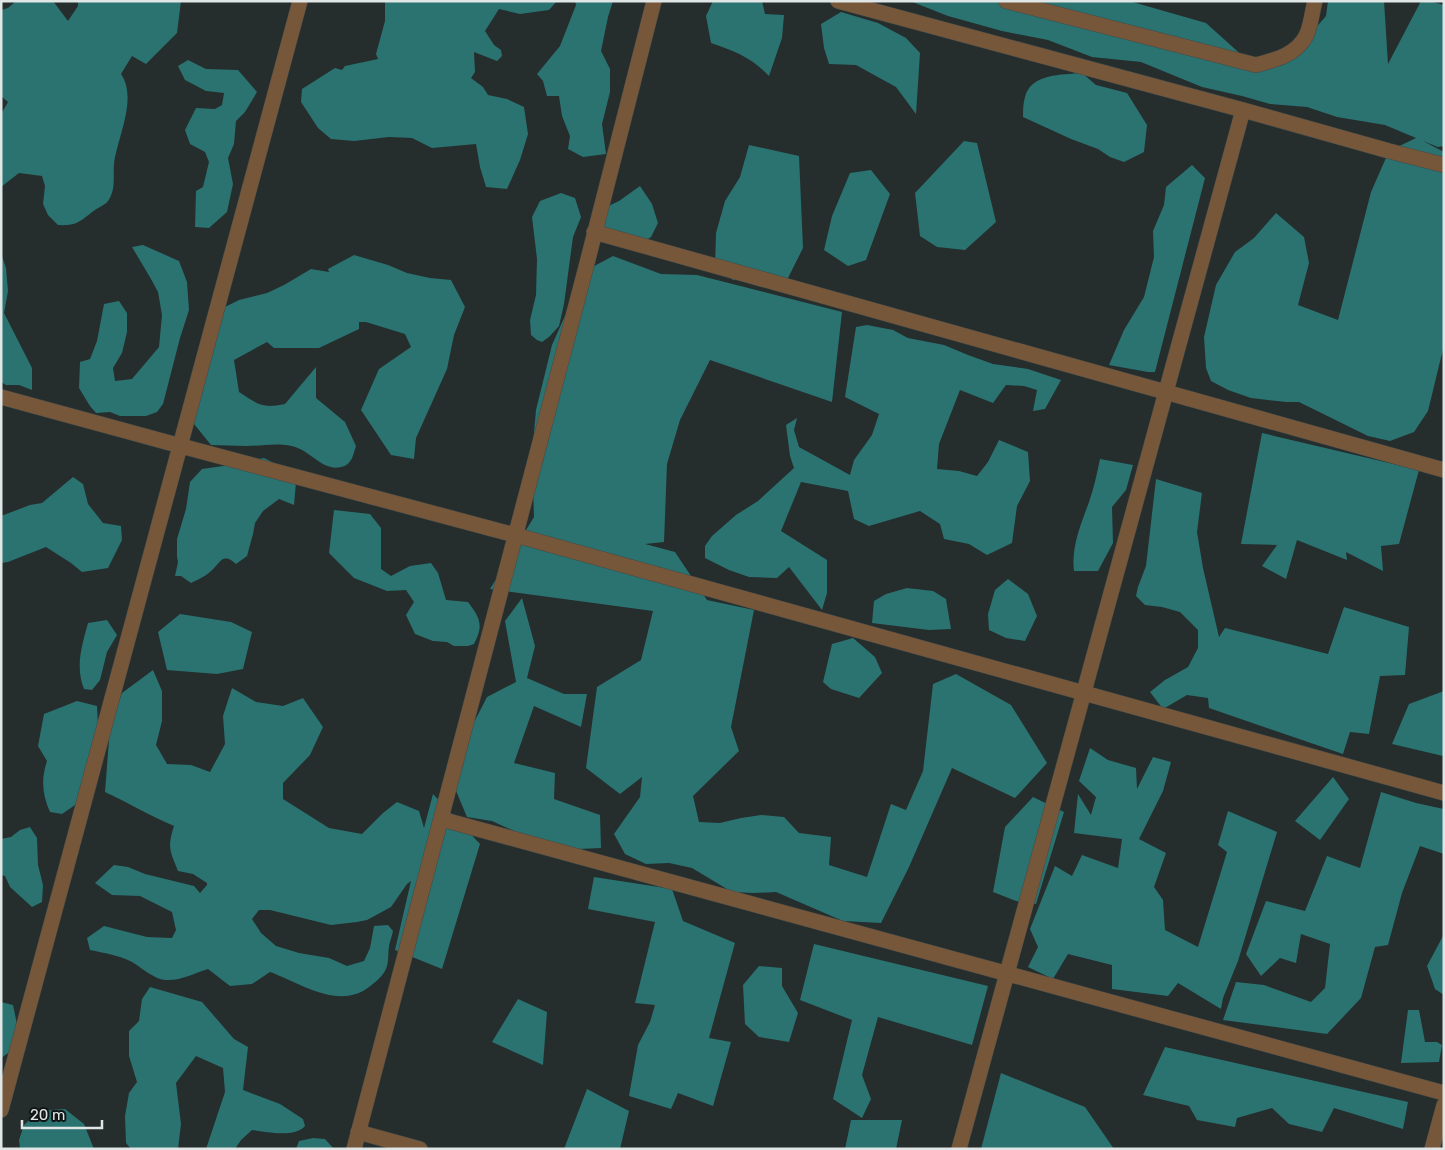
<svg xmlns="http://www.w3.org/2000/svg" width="1445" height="1150" font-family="Rubik,sans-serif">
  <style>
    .forest { fill: #2a7371 }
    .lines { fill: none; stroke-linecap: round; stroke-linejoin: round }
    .street-casing { stroke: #434a4a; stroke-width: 16 }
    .street { stroke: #76573a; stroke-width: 15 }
  </style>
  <rect width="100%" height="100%" fill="#252d2d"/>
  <!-- forest -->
  <path class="forest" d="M 16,1 L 53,1 L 68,21 L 78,6 L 78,1 L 181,1 L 177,33 L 146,64 L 132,56 L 121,74 C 138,99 117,138 114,164 C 113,176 116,190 108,201 C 105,205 99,207 95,210 C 80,221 78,226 58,225 L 48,215 L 43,204 L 45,186 L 42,176 L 19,173 L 1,187 L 1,114 L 8,102 L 1,96 L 1,10 L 8,8 Z
    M 385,1 L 557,1 L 549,10 L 520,14 L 499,9 L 485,31 L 494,45 L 501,50 L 502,56 L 497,61 L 474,52 L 475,72 L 471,78 L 483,87 L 488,95 L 507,99 L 524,107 L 528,134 L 520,160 L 507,189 L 486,187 L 480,167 L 476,144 L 432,148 L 412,138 L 389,137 L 354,141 L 331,139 L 318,128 L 301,102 L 302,89 L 335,68 L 342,70 L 345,66 L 378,59 L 376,54 L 385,21 Z
    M 575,1 L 613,1 L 608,17 L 601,51 L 610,69 L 610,92 L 602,124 L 606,154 L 583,157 L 568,149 L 570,136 L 562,116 L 559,96 L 547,96 L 543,81 L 537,74 L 560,46 L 576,5 Z
    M 713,1 L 762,1 L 765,14 L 784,15 L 782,38 L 769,76 C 752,58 735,51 711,43 L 706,16 Z
    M 910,1 L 1129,1 L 1206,23 L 1255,67 L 1300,46 L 1326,16 L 1328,1 L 1384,1 L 1388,64 L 1421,1 L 1429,1 L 1444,5 L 1444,146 L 1438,147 L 1423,141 L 1444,152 L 1444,345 L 1428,411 L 1414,432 L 1390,441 L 1368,436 L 1299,402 L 1286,402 L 1251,398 L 1228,390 L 1211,381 L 1206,368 L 1204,337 L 1216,285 L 1235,252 L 1254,238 L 1276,213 L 1304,237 L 1309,263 L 1298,305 L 1338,320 L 1371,192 L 1389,151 L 1416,138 L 1385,125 L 1337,117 L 1307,107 L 1270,104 L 1242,96 L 1202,87 L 1141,62 L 1092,57 L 1048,40 L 1002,31 L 948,16 Z
    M 841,12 L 878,23 L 906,38 L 920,53 L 916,114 L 896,87 L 856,65 L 829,64 L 824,48 L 821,24 Z
    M 188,60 L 206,69 L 238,70 L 257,92 L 245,112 L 236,121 L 234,144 L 228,158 L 233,184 L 227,212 L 209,228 L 195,227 L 196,191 L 203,187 L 209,162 L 205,152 L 190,144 L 185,130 L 196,108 L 215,109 L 222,105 L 224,93 L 206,91 L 185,80 L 178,66 Z
    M 1082,73 L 1096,85 L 1127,93 L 1147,125 L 1144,152 L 1124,162 L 1110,157 L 1098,149 L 1071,139 L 1023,117 C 1023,111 1023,103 1025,97 C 1031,73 1062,75 1082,73 Z
    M 964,141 L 977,143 L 996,222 L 965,250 L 937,247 L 920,236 L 915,193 Z
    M 749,145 L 799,156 L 803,248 L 786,282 L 762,280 L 733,280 L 715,266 L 716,233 L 725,201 L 740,177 Z
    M 1192,165 L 1205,178 L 1155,372 L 1148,372 L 1109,365 L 1124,330 L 1144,297 L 1154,257 L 1153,231 L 1164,205 L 1166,187 Z
    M 871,170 L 890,194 L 866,260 L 848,266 L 824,250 L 832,216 L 850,173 Z
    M 640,186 L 652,204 L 658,223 L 651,237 L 639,245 L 601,228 L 600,210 L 619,201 Z
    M 561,193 L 575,198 L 581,217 L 573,237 L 564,304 L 559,326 L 549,337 L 542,342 L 537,340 L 531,335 L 530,320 L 536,295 L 537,259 L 532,217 L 540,201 Z
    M 143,245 L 179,261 L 187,282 L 189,310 L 180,338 L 163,404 L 157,412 L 146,416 L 120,416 L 110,412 L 96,413 L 90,406 L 79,388 L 80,362 L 90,359 L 97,341 L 104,304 L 119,301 L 127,313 L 127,332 L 122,353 L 113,368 L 115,381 L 132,379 L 159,347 L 162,315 L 158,292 L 151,279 L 132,247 Z
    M 1,253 L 6,268 L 8,291 L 4,313 L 32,368 L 32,390 L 19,385 L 6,385 L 1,382 Z
    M 354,255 L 388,265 L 407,273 L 430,278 L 451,280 L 465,307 L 454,335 L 447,369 L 416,438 L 414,459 L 391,455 L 361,410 L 379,369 L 411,347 L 405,334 L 366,322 L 359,322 L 359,329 L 319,348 L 274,348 L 267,342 L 234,360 L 239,392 C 258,404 261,409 285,404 L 316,367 L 316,398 L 345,422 L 356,446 C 353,455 352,465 341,467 C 325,471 313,455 300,449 C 284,441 263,446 246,446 C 234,446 222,445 211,445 L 190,419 L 193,368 L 208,334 L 225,307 L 239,300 L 267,293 L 284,285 L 311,269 L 329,272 L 328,269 Z
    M 613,256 L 661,274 L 697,275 L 842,312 L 832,402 L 710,360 L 680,420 L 667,464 L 664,542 L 645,544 L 675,552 L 707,600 L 754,610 L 731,727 L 739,751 L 693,796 L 699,822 L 720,823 L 741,818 L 761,815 L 784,817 L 799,833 L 831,837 L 829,865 L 867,877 L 891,804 L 906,810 L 923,771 L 933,684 L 956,674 L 1011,705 L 1047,763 L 1015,798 L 952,768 L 909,867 L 881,923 L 843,921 L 776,892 L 754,893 L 732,892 L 692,868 L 669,863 L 646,864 L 625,854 L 614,834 L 640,797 L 642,777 L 620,794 L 586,768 L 597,687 L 641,660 L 653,611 L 490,589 L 534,517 L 532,454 L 536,410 L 552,345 L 585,271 Z
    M 867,325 L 893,330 L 908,338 L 944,345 L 968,355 L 993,364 L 1028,369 L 1061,380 L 1045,409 L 1033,411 L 1037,390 L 1024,386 L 1006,385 L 993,403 L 960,390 L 939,444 L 937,469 L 959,471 L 977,476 L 988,462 L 999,440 L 1028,452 L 1030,481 L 1017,506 L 1012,543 L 987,555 L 969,544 L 944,539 L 940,524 L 920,511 L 869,526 L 854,519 L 848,491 L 801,482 L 781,531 L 827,560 L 827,593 L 822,610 L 789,567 L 777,578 L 749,577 L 729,570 L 705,558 L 705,546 L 712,536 L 736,515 L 758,501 L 794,468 L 790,456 L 786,425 L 797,418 L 794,430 L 799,447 L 850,475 L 854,460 L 872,435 L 879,414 L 845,397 L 856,327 Z
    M 1262,433 L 1419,470 L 1399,544 L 1381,546 L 1383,571 L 1346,552 L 1347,560 L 1297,540 L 1286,579 L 1262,566 L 1277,545 L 1241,544 Z
    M 264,458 L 282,467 L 296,482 L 294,505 L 279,499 L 263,511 L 255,523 L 253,534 L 247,556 L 236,564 C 222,551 220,564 210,572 C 204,577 197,580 191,583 L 181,576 L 175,576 L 178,562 L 177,557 L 177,539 L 186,509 L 190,482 L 202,469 L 223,466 Z
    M 1100,459 L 1133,465 L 1126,490 L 1112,507 L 1113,543 L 1098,571 L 1074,571 C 1071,547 1081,524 1089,502 C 1094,488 1097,473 1100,459 Z
    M 73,477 L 83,484 L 88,504 L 103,523 L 121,526 L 122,540 L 108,568 L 82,572 L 71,563 L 46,547 L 8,562 L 1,563 L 1,516 L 30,505 L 42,503 Z
    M 1156,479 L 1202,493 L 1197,532 L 1203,568 L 1219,637 L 1225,628 L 1328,654 L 1344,607 L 1409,627 L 1405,675 L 1380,676 L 1369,734 L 1350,732 L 1343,754 L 1209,708 L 1208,698 L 1187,695 L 1163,709 L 1150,692 L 1165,680 L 1188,667 L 1198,648 L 1198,630 L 1180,612 L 1162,607 L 1145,605 L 1136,596 L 1138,587 L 1146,566 Z
    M 334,510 L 370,514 L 381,528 L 381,569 L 391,576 L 410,566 L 431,563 L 438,573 L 446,600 L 468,602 C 480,618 484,625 474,644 L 468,646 L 454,646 L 447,642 L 433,641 L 415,634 L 406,615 L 414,602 L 406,590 L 387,591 L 354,578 L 329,553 Z
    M 1008,579 L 1028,594 L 1037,616 L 1025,641 L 1006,638 L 989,630 L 988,614 L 995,590 Z
    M 907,588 L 933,591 L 946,599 L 951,629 L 929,630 L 872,623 L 874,601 L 886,594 Z
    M 522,598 L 535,646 L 527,678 L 564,694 L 587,694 L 581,727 L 534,706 L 514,763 L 555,773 L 554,799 L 600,815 L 601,848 L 556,850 L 492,821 L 467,817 L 454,786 L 469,732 L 487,697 L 516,682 L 505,621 Z
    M 180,614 L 231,622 L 252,632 L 243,669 L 217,674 L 167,670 L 158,632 Z
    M 107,620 L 117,635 L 107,652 L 100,680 L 92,690 L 84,689 C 75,667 82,645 88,623 Z
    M 853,638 L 875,657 L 882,673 L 859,698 L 831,689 L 823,682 L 832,644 Z
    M 153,670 L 162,691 L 162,721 L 156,745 L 167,764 L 191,765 L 210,772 L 225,744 L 223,716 L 232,688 L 256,702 L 283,706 L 303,698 L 323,727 L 310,755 L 283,783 L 283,799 L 329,828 L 362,834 L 383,813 L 397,802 L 419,811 L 424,828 L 433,794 L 480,844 L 442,969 L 395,950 L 411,881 L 407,884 L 391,907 L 367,920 L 357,922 L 331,925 L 270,910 L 259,910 L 252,919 L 261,933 L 276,946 L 299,953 L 329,958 L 347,966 L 364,961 L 370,948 L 374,926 L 388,925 L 393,931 C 392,936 390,941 389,946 C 388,953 389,962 386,969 C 383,975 379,979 374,983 C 342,1013 303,984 270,972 L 252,984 L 230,986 L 208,969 C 195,973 180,981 166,980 C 155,980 141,967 132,962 C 118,955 104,953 90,950 L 87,938 L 104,926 L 147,937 L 172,938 L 176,930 L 172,912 L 140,896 L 112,895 L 95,883 L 114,865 L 128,867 L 145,874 L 194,886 L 200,893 L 207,885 L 207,883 L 193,874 L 178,871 C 170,851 167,848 174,826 C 150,816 129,803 105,792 L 110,727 L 122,693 Z
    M 1444,691 L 1443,756 L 1392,744 L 1409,704 Z
    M 77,701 L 97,706 L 99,745 L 75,805 L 62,814 L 50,812 C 42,794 41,779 47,761 L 38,746 L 44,714 Z
    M 1090,748 L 1108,760 L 1136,768 L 1137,789 L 1153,757 L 1171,762 L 1163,791 L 1139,839 L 1166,853 L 1154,887 L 1163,900 L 1165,930 L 1198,947 L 1227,852 L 1218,845 L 1228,811 L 1277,832 L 1238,961 L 1223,998 L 1221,1009 L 1178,983 L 1168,996 L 1112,989 L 1112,965 L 1068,954 L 1053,979 L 1028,967 L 1038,947 L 1030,929 L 1055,866 L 1072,876 L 1082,855 L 1118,868 L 1122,839 L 1074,833 L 1078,794 L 1091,815 L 1096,797 L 1079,781 Z
    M 1333,777 L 1349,799 L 1320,840 L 1295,821 Z
    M 1381,792 L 1416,803 L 1444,809 L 1444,854 L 1420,846 L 1402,893 L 1388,945 L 1375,947 L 1361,998 L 1327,1034 L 1223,1020 L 1236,982 L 1264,985 L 1311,1002 L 1325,988 L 1330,944 L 1301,934 L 1296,963 L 1280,958 L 1261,976 L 1246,954 L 1266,901 L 1305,911 L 1327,856 L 1360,868 Z
    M 1033,797 L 1064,812 L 1036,904 L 1016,901 L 993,892 L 1005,827 Z
    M 30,827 L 37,838 L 38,865 L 43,885 L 42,902 L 32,907 L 10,887 L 5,876 L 1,875 L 1,839 L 11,837 L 20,830 Z
    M 594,877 L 672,889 L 683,921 L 735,943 L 709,1038 L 731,1042 L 713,1106 L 678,1093 L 671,1109 L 629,1096 L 638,1045 L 650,1022 L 655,1005 L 635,1003 L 655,922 L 588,909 Z
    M 1444,934 L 1444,995 L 1435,989 L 1427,966 Z
    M 814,944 L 988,986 L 972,1045 L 878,1017 L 862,1075 L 871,1099 L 862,1118 L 833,1099 L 852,1020 L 800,1000 Z
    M 759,966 L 782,968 L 782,986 L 798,1013 L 789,1042 L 759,1037 L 745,1024 L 743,985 Z
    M 150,987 L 202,1002 L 234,1039 L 248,1047 L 243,1090 L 280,1104 L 303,1119 L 305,1126 C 295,1138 266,1132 252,1130 L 241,1140 L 235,1149 L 206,1149 L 225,1092 L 223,1068 L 196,1056 L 176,1083 L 181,1124 L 178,1149 L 131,1149 L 126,1143 L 125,1116 L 129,1093 L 137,1082 L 129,1056 L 129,1031 L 139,1021 L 142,999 Z
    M 518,999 L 547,1012 L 543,1065 L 492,1042 Z
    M 1,1002 L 13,1005 L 18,1029 L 14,1049 L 1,1058 Z
    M 1408,1010 L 1419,1010 L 1425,1042 L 1437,1042 L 1442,1045 L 1439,1062 L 1401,1063 Z
    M 1165,1047 L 1408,1102 L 1403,1129 L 1334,1108 L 1322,1132 L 1289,1124 L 1272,1108 L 1237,1118 L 1235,1127 L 1197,1120 L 1189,1106 L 1143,1095 Z
    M 1001,1073 L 1085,1107 L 1114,1149 L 981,1149 Z
    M 587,1089 L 629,1111 L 620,1149 L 564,1149 Z
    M 65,1109 L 84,1124 L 94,1149 L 20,1149 L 19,1140 L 24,1125 L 39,1111 Z
    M 851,1120 L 902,1120 L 896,1149 L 845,1149 Z
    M 313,1138 L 325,1139 L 334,1149 L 296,1149 L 299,1141 Z"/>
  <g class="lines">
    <!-- street casing -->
    <g class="street-casing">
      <path id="street" d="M 838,1 L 1243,110 L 1389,151 L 1444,165
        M 1006,1 L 1256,65 C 1275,60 1296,55 1306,36 C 1311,26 1312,12 1315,1
        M 594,232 L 1444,470
        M 1,397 L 181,446 L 515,535 L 1444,793
        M 441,819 L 1444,1093
        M 1,1110 L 300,1
        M 358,1132 L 420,1149
        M 354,1149 L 585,271 L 654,1
        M 959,1149 L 1243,110
        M 1432,1149 L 1444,1105"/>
    </g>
    <!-- street -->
    <use href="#street" class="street"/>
  </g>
  <!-- border -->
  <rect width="1445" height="1150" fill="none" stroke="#e0e5e5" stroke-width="5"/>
  <!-- scale -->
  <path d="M22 1120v8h80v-8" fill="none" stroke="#e0e5e5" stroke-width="2.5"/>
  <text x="30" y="1120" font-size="15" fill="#e0e5e5" stroke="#111515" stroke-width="4" paint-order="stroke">20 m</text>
</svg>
